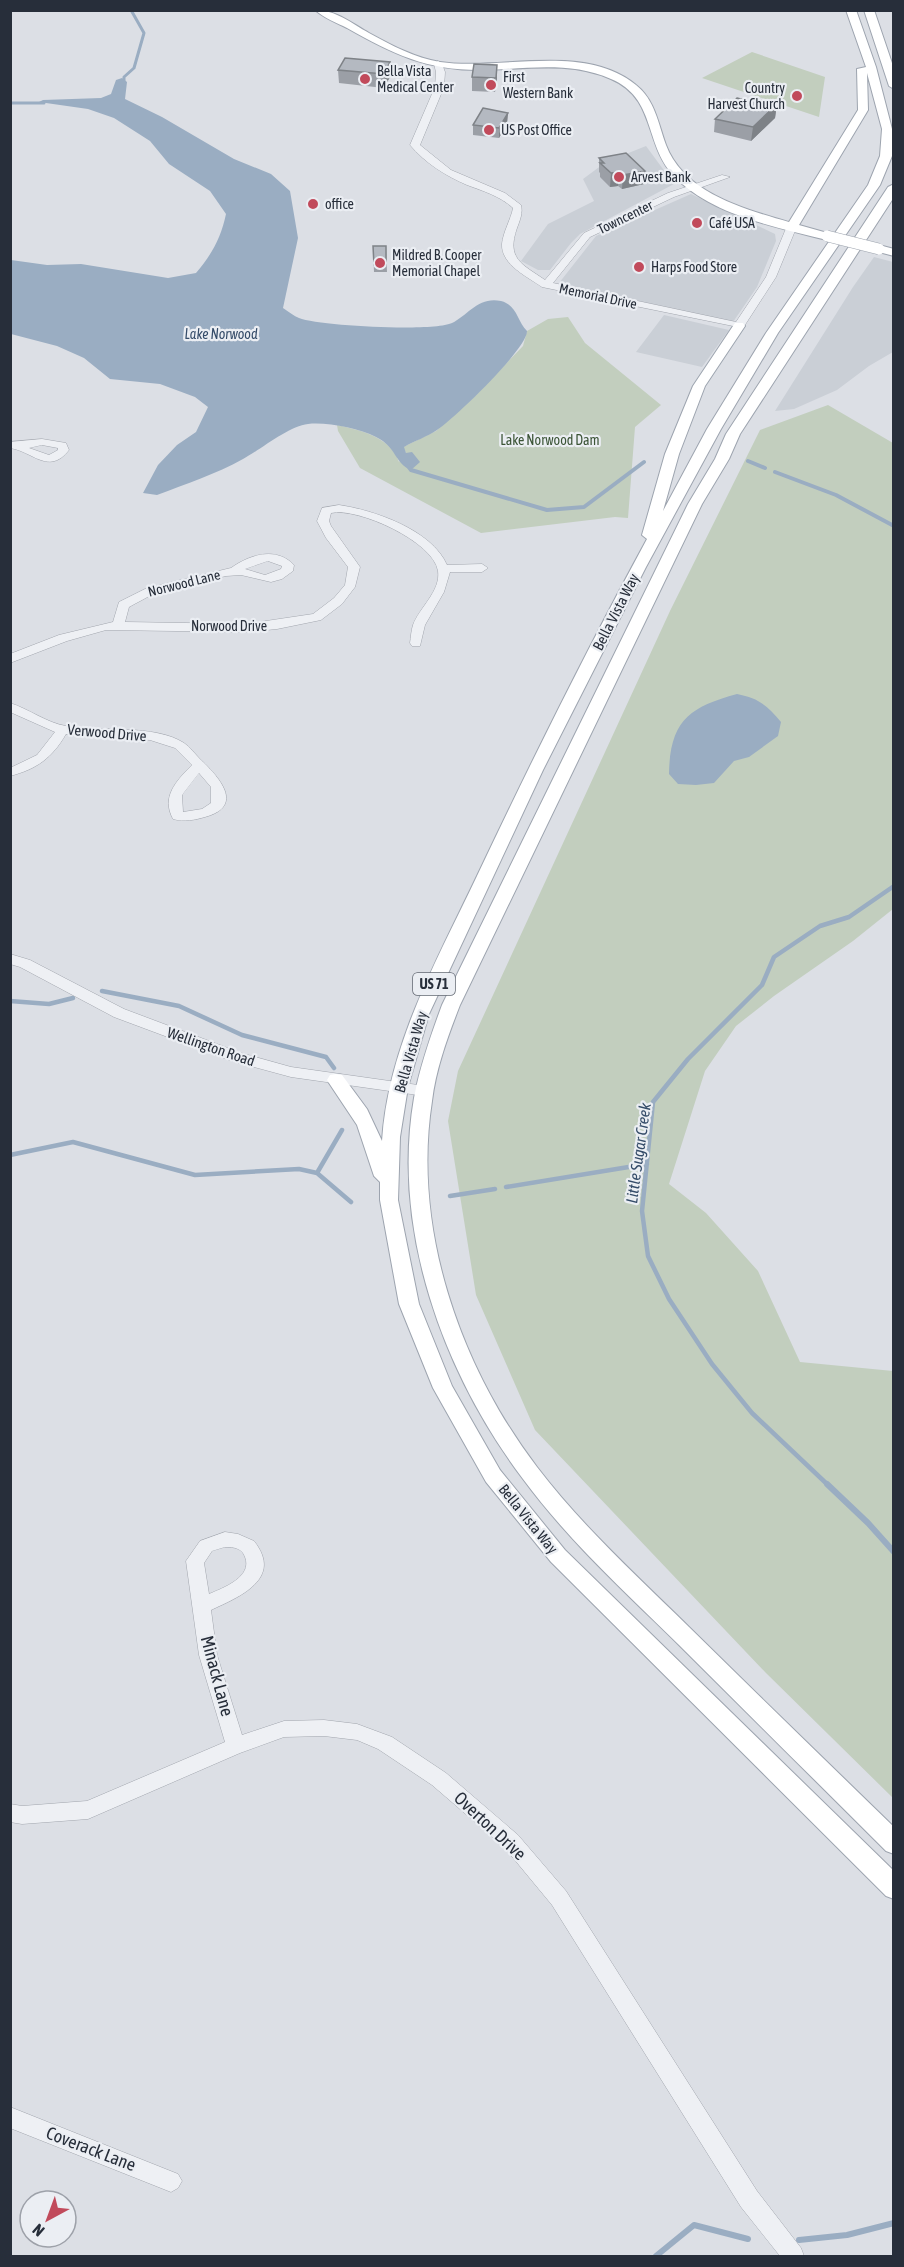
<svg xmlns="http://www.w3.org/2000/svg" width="904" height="2267" font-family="'Asap Condensed',sans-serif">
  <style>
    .built { fill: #cacfd6 }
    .green { fill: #c2cebe }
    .water { fill: #9aadc2 }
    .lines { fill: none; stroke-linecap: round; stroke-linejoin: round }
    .stream-far3 { stroke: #9aadc2; stroke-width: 3 }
    .stream-far2 { stroke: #9aadc2; stroke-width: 4 }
    .stream-far1 { stroke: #9aadc2; stroke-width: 4.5 }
    .stream { stroke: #9aadc2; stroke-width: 6 }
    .minor-casing { stroke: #a2a6ae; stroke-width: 1 }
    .major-casing { stroke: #9da4af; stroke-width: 2 }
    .minor { fill: #eef0f4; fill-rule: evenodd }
    .major { fill: #fff; fill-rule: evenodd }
    .major-bridge-casing { stroke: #9da4af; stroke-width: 12; stroke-linecap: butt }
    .major-bridge { stroke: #fff; stroke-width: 11 }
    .wall { fill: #9b9fa6 }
    .shaded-wall { fill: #7e8287 }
    .building { fill: #b4b9c1; stroke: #7e8287; stroke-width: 1.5 }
    .poi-dot { fill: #c14a5b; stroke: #ebeef3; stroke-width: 2 }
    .labels { text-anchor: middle; stroke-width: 4.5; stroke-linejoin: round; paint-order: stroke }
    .far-poi-label { font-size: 14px; fill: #272e3a; stroke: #ebeef3; text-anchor: start }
    .far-street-label { font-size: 14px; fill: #272e3a; stroke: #ebeef3 }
    .far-water-label { font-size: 14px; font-style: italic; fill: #354c69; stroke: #ebeef3 }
    .far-park-label { font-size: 14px; fill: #3b5436; stroke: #ebeef3 }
    .shield { fill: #ebeef3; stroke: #626872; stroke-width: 1.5 }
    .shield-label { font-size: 14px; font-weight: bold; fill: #272e3a }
    .street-label { font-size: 15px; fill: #272e3a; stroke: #ebeef3 }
    .water-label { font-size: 16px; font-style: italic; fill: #354c69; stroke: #ebeef3 }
    .near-street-label { font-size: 18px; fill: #272e3a; stroke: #ebeef3 }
  </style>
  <rect width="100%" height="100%" fill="#dcdfe5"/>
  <!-- built -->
  <path class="built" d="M 646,146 L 674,184 L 580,234 L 571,243 L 550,270 L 538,270 L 521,261 L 548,224 L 594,201 L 583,179 L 606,162 Z
    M 691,194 L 775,234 L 776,241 L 757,287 L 733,322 L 559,283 L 596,236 Z
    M 874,257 L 893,262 L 893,352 L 869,366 L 837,390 L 794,409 L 775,411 L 853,287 Z
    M 664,315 L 729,330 L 702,367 L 636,352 Z"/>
  <!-- green -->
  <path class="green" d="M 752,52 L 825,77 L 819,117 L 702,78 Z
    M 568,317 L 585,343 L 661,405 L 635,427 L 628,518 L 615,517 L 481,533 L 360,468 L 338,431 L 337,425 C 360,430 391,437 399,462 L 406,453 L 403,447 L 436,431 L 472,399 L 523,346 L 527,331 L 548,319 Z
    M 828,405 L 893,443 L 893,909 L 853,941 L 774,996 L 736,1026 L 705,1071 L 669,1184 L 706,1213 L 758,1271 L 800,1362 L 893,1371 L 893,1798 L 766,1673 L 535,1430 L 476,1295 L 448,1121 L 458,1071 L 670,611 L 760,430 Z"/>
  <!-- water -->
  <path class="water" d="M 122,78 L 127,82 L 125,99 L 162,117 L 234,159 L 271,174 L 290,191 L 298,238 L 283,308 C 289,312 294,316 299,318 C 319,326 433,332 452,323 C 468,315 479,296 501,301 C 517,305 517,321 527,331 C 528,348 454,419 437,430 C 427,437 414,441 404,447 L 406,453 L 412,452 L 420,462 L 411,470 C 394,463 397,447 376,437 C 358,428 327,422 308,424 C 289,426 260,450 243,459 C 216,474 186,484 157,495 L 143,493 L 158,465 L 177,445 L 196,432 L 208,407 L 195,397 L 160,384 L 110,379 L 84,358 L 57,346 L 11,334 L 11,260 L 47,265 L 81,264 L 168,278 L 196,273 C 212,254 221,238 226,214 L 210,191 L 169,164 L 150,141 L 114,118 L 88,109 L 39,102 L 43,100 L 101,98 L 111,94 L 116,80 Z
    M 737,694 C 758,698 767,705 781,722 L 778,736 L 749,757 L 734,761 L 714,783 L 696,785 L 678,784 L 669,774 C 670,721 689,707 737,694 Z"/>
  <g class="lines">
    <!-- stream-far3 -->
    <path class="stream-far3" d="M 124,85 L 124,77 L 134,68 L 144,33 L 131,10
      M 10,103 L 44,103"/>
    <!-- stream-far2 -->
    <path class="stream-far2" d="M 748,461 L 765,468
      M 408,466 L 411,470 L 547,510 L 584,507 L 644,462
      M 775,472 L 836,495 L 894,526"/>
    <!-- stream-far1 -->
    <path class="stream-far1" d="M 102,991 L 179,1006 L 242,1035 L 326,1057 L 334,1068
      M 10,1001 L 49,1004 L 73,998
      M 10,1155 L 73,1142 L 195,1175 L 299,1169 L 317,1173 L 351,1202
      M 317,1173 L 342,1130
      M 506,1187 L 647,1164
      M 450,1196 L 495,1189
      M 828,1485 L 752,1413 L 712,1364 L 669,1299 L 648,1256 L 642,1211 L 653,1102 L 688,1059 L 762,985 L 774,957 L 820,926 L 849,917 L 894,886"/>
    <!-- stream -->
    <path class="stream" d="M 827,1484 L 868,1523 L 894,1552
      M 799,2240 L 847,2235 L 894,2223
      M 656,2256 L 694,2225 L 748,2239"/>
    <!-- minor casing -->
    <g class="minor-casing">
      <path id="minor" d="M 438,61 L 442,64 L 445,72 L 444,87 L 420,145 L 451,170 L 505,193 L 521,205 C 523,213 520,220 517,228 C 506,259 522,264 545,280 L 584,233 L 668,193 L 722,175 L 730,177 L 674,197 L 590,237 L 553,283 L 736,322 L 766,277 L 787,226 L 795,224 L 797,226 L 776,277 L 743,328 L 542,287 C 528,277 501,265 502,244 C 503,232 511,219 513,208 C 500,196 483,191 467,185 C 446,176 425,163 410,145 L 435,87 L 436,72 L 434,64 Z
        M 42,439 L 66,443 L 69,450 C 49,476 32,451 10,448 L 10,442 ZM 42,445 L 58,448 L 58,450 L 49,455 L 29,448 Z
        M 339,505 C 374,510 432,530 447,565 L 482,564 L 488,568 L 482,572 L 450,572 L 444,592 L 425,625 L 420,646 L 412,646 L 410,643 C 411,637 411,631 413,625 C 419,608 441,591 438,571 C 434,542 358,507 331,513 L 329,521 L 331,526 L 360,567 L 355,587 L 342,604 L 321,620 L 277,629 L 246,632 L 106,630 L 67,641 L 10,663 L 10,654 L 59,635 L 113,622 L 119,602 L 147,588 L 231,568 C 249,555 276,546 294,565 L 293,571 L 282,579 L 271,582 L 241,575 L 226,576 L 155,593 L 129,607 L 125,622 L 246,624 L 313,614 L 334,598 L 345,585 L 348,567 L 326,538 L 317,521 L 322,508 ZM 268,561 L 282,566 L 281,569 L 265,575 L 245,569 Z
        M 10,703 C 29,709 47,723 66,726 C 99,732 155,724 184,743 C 190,747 195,754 200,759 C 218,776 246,806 205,817 C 195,820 184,822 173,819 C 161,797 176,781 192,765 L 175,748 L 150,740 L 66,734 C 52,758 37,769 10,776 L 10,768 L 37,755 L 55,732 L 10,712 ZM 199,773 L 211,787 L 211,803 L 202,809 L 183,812 L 182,795 Z
        M 10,954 L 30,960 L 124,1009 L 241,1053 L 291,1067 L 425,1086 L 430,1087 L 432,1091 L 430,1095 L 425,1096 L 291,1077 L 232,1061 L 114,1017 L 20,967 L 10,964 Z
        M 225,1532 L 238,1534 L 254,1541 C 284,1579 239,1597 211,1610 L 217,1655 L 242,1735 L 284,1721 L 324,1720 L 357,1724 L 392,1737 L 446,1773 L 518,1835 L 566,1891 L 757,2191 L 801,2248 L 804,2256 L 780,2256 L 741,2207 L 552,1905 L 504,1847 L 432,1785 L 378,1749 L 357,1740 L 324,1736 L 284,1737 L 240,1753 L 88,1819 L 22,1824 L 10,1822 L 10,1804 L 22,1806 L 87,1801 L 225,1742 L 199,1655 L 186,1561 L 200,1541 ZM 225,1547 C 234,1547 242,1548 245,1557 C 253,1577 223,1588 209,1594 L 204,1563 L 212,1551 Z
        M 10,2107 L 178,2174 L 182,2181 L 178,2188 L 171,2192 L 10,2128 Z"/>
    </g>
    <!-- major casing -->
    <g class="major-casing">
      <path id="major" d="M 315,10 C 336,10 351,23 369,33 C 391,45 415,58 440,62 C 501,71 584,42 636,85 C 655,100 658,123 666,145 C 684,193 744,209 789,222 L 858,110 L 857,69 L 866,67 L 846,10 L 856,10 L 876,67 L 892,129 L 892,156 L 880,185 L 778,333 L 721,429 L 646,567 L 543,770 L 429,1014 L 408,1087 L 400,1137 L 398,1200 L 419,1304 L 452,1386 L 500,1470 L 565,1550 L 894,1871 L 894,1899 L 886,1896 L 551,1562 L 486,1482 L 433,1388 L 399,1304 L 380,1200 L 380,1182 L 374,1176 L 357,1125 L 327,1080 L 330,1075 L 336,1074 L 342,1075 L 367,1109 L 382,1141 C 388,1046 437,960 477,876 C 531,762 587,649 647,539 L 642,535 L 665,454 L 693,386 L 735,323 L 743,323 L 745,326 L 705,386 L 679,454 L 663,511 L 707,429 L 766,333 L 868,185 L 880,156 L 882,129 L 867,73 L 868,110 L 799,225 L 831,234 L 831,238 L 827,240 C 776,227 710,215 673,175 C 644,143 656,98 611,79 C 570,61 527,69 484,70 C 429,71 394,55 347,28 C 337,23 324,18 315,10 Z
        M 864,10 L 874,10 L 894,69 L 894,89 L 889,86 Z
        M 894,184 L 894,197 L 740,434 L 729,459 L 702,504 L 460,1005 C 448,1036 436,1068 432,1101 C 412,1229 460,1366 537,1467 C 582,1526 637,1576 689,1627 C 757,1694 825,1760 894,1827 L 894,1854 L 886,1851 C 817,1782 747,1713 678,1644 C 624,1591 568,1540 523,1479 C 444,1374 391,1231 414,1098 C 420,1066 431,1035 442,1005 L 688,504 L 715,459 L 726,434 L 888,187 Z
        M 879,245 L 894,249 L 894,256 L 875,251 L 875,247 Z"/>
    </g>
    <!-- minor -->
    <use href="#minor" class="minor"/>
    <!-- major -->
    <use href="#major" class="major"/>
    <!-- major-bridge casing -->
    <g class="major-bridge-casing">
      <path id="major-bridge" d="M 827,236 L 879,249"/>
    </g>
    <!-- major-bridge -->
    <use href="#major-bridge" class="major-bridge"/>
  </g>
  <!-- wall -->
  <path class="wall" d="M 338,70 L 391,75 L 384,88 L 339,83 Z
    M 472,77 L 497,78 L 495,92 L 472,91 Z
    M 748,101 L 777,104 L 775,118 L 751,141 L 714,132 L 715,119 Z
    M 508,113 L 507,123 L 499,138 L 473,135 L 473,125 Z
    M 599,158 L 644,184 L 622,189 L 618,186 L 610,187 L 600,177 L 600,173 L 599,172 Z
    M 373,246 L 386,246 L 387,272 L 374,272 Z"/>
  <!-- shaded-wall -->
  <path class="shaded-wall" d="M 390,62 L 391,75 L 384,88 L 384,74 Z
    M 497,65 L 497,78 L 495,92 L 496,78 Z
    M 777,104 L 775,118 L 751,141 L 753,127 Z
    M 508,113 L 507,123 L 499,138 L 499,128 Z
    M 645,171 L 644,184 L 622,189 L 623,175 Z
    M 619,172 L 618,186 L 610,187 L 611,173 Z"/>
  <!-- building -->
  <path class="building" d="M 345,58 L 390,62 L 384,74 L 338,70 Z
    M 474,64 L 497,65 L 496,78 L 472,77 Z
    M 737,98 L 748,101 L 751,98 L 777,104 L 753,127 L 715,119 Z
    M 483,108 L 508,113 L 499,128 L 473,125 Z
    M 626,153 L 645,171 L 623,175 L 619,172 L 611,173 L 600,163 L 604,163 L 599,158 Z
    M 373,246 L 386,246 L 386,265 L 374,265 Z"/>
  <!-- markers -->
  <g class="poi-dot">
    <circle cx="365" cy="79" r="6"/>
    <circle cx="491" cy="85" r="6"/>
    <circle cx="797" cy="96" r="6"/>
    <circle cx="489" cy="130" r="6"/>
    <circle cx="619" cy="177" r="6"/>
    <circle cx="313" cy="204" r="6"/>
    <circle cx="697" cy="223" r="6"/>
    <circle cx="380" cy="263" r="6"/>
    <circle cx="639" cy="267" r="6"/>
  </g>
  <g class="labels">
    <!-- far-poi labels -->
    <g class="far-poi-label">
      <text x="377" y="76">Bella Vista<tspan x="377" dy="16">Medical Center</tspan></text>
      <text x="503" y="82">First<tspan x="503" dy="16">Western Bank</tspan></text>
      <text x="785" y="93" text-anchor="end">Country<tspan x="785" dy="16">Harvest Church</tspan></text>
      <text x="501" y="135">US Post Office</text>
      <text x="631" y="182">Arvest Bank</text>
      <text x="325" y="209">office</text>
      <text x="709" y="228">Café USA</text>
      <text x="392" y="260">Mildred B. Cooper<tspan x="392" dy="16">Memorial Chapel</tspan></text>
      <text x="651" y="272">Harps Food Store</text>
    </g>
    <!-- far-street labels -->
    <g class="far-street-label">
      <text transform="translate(625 217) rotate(-26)" y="5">Towncenter</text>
      <text transform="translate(598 296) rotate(12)" y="5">Memorial Drive</text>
      <text transform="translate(184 583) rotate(-14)" y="5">Norwood Lane</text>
      <text x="229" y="631">Norwood Drive</text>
    </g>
    <!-- far-water labels -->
    <g class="far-water-label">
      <text x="221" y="339">Lake Norwood</text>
    </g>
    <!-- far-park labels -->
    <g class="far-park-label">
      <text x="550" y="445">Lake Norwood Dam</text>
    </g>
    <!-- shield labels -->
    <rect class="shield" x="413" y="973" width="42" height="22" rx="4.5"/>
    <g class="shield-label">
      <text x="434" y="989">US 71</text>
    </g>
    <!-- street labels -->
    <g class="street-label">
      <text transform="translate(616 612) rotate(-63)" y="5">Bella Vista Way</text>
      <text transform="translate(107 733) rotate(5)" y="5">Verwood Drive</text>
      <text transform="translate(211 1047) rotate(19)" y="5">Wellington Road</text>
      <text transform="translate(411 1052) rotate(-74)" y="5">Bella Vista Way</text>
      <text transform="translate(528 1519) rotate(51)" y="5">Bella Vista Way</text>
    </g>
    <!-- water labels -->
    <g class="water-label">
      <text transform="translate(638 1153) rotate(-82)" y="6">Little Sugar Creek</text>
    </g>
    <!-- near-street labels -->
    <g class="near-street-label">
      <text transform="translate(217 1676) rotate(75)" y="6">Minack Lane</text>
      <text transform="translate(490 1826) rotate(43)" y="6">Overton Drive</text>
      <text transform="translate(91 2149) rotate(21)" y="6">Coverack Lane</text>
    </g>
  </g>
  <!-- border -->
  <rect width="904" height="2267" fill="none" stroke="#272e3a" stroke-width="24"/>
  <!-- north arrow -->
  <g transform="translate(48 2219) rotate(221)"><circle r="28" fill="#ebeef3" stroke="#9da1a9" stroke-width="1.5"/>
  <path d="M0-4.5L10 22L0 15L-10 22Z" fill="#c14a5b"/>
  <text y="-9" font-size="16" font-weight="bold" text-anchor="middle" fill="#272e3a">N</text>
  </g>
</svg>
